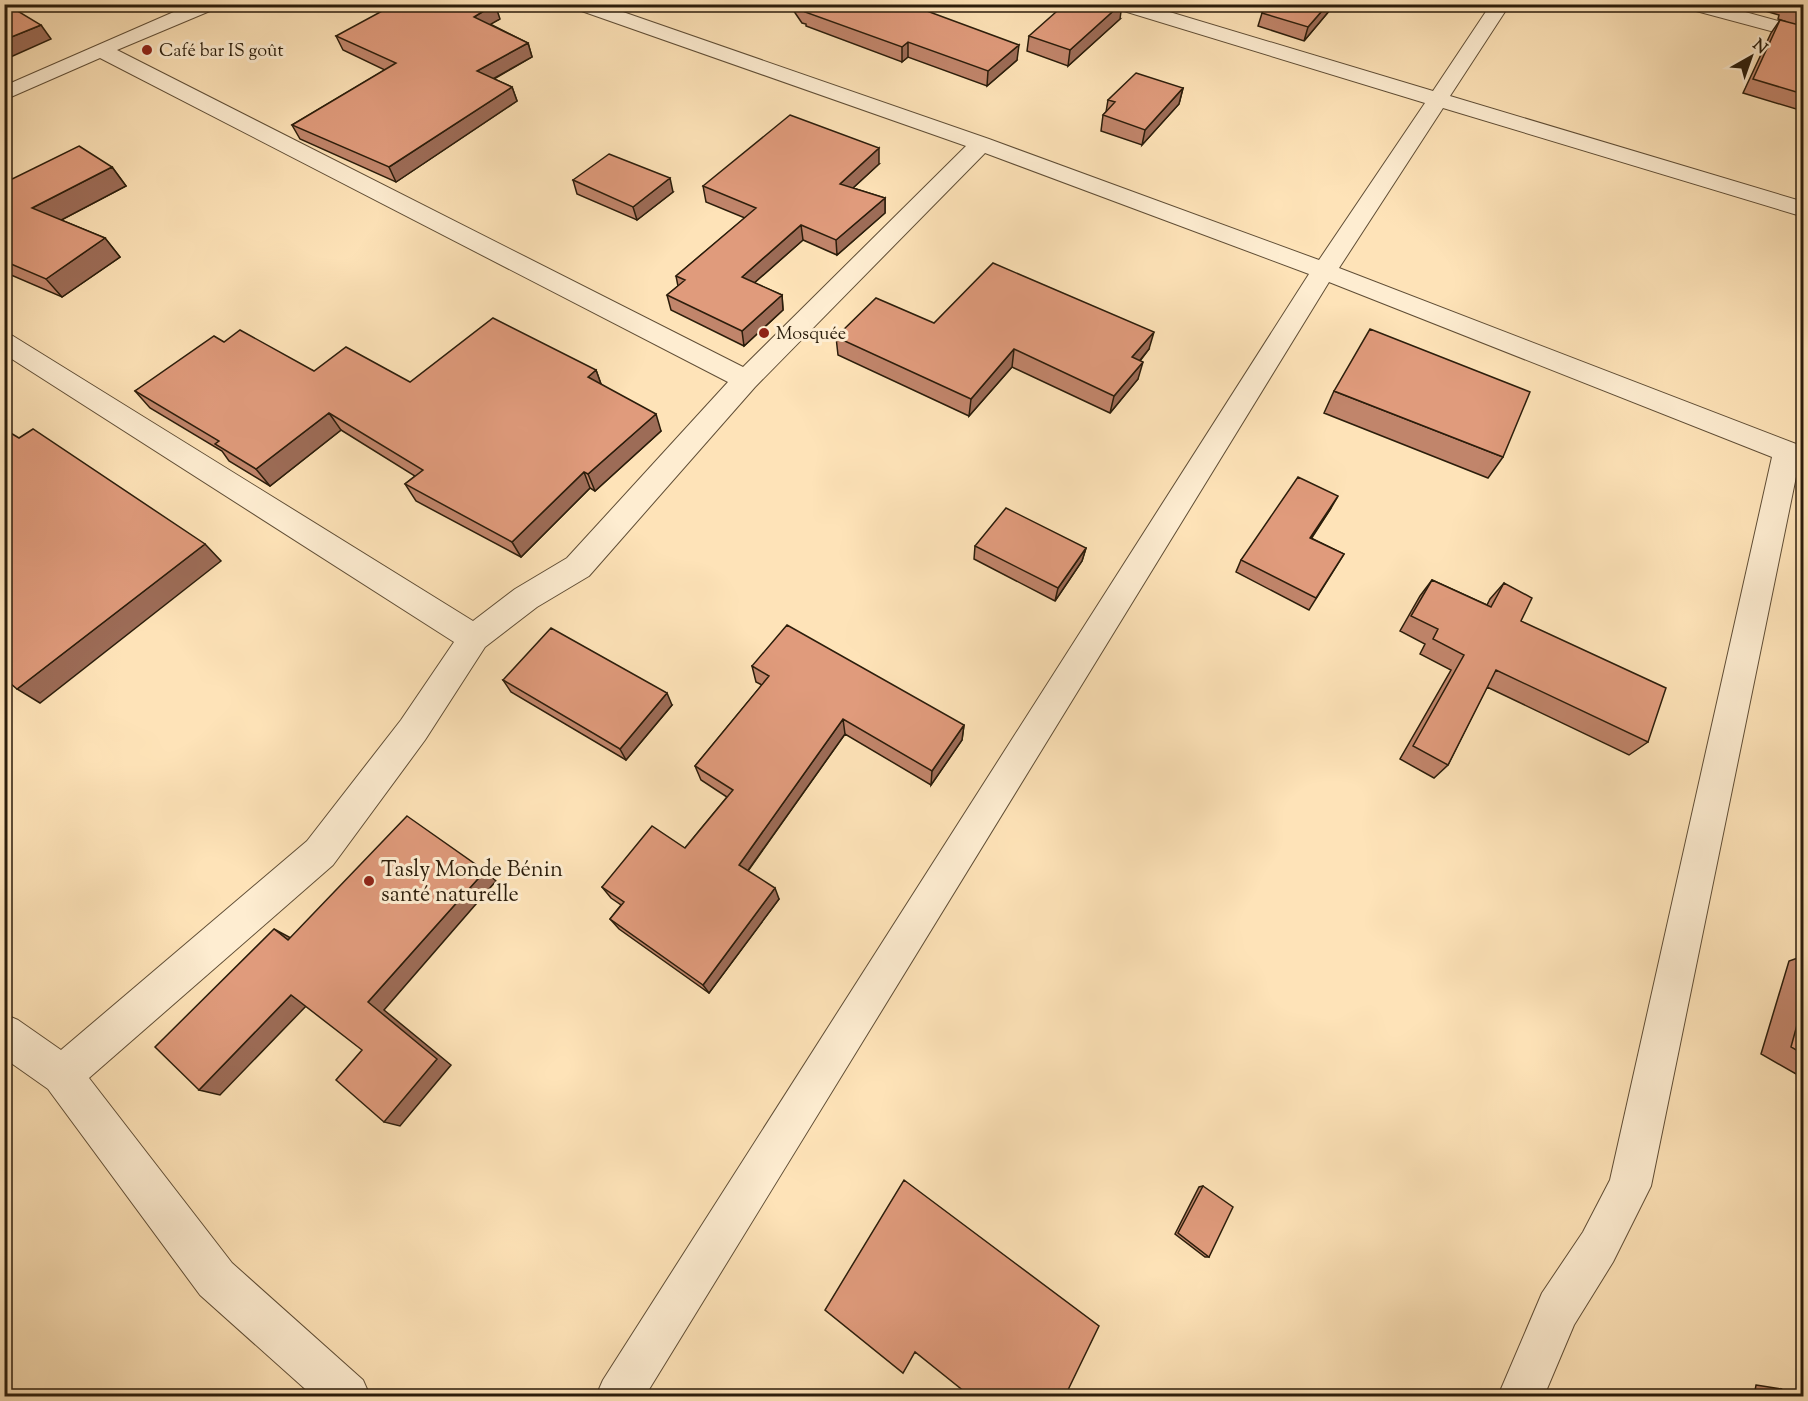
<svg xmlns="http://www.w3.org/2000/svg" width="1808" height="1401" font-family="'Sorts Mill Goudy',serif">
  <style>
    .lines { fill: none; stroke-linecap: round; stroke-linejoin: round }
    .street-casing { stroke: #604e36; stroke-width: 2 }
    .street { fill: #feedd1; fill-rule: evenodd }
    .wall { fill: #c1856b; stroke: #2b1d0b; stroke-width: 1.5 }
    .shaded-wall { fill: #9d6c57; stroke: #2b1d0b; stroke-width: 1.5 }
    .building { fill: #e09b7c; stroke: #2b1d0b; stroke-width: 1.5 }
    .poi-dot { fill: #8f2418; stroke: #feedd1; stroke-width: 2 }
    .labels { text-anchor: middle; stroke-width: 6; stroke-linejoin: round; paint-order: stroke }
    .far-poi-label { font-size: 18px; fill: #2b1d0b; stroke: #feedd1; text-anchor: start }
    .poi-label { font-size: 22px; fill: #2b1d0b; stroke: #feedd1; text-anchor: start }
  </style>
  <rect width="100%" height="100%" fill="#fee3b8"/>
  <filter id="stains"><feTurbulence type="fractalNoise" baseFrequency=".00333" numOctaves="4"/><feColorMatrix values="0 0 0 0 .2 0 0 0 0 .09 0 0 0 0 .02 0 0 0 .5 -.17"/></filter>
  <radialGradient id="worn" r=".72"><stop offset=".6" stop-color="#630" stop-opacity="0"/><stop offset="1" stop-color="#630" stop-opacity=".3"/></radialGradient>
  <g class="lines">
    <!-- street casing -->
    <g class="street-casing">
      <path id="street" d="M 192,4 L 219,4 L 217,8 L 117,50 L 743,367 L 966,146 L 573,8 L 571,4 L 600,4 L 989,139 L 1319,260 L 1425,103 L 1114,8 L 1112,4 L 1143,4 L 1433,91 L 1491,4 L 1510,4 L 1450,96 L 1804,202 L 1804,217 L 1443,108 L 1339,268 L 1804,447 L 1804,468 L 1798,467 L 1651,1186 L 1613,1262 L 1574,1325 L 1544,1396 L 1498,1396 L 1542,1293 L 1583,1232 L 1610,1180 L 1772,457 L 1329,282 L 645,1396 L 596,1396 L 603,1380 L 1309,274 L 985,153 L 755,387 L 589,576 L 537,607 L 485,647 L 425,740 L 333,865 L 89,1078 L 232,1263 L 363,1380 L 370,1396 L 313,1396 L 200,1295 L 48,1089 L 4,1058 L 4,1014 L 18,1020 L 61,1050 L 307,841 L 401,720 L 454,642 L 4,354 L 4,333 L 13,336 L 473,621 L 515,589 L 567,558 L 728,382 L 100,58 L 4,100 L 4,86 Z
        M 1683,4 L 1716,4 L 1804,28 L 1804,40 L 1685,8 Z"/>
    </g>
    <!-- street -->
    <use href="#street" class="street"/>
  </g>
  <!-- wall -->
  <path class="wall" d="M 789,4 L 908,4 L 1017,60 L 987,86 L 908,57 L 902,62 L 806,26 L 806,24 L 802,23 Z
    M 1269,4 L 1335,4 L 1304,41 L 1258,26 L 1262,13 Z
    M 1741,4 L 1803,4 L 1803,99 L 1796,109 L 1743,93 L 1771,33 L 1780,20 L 1787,22 L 1778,19 L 1779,15 Z
    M 500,19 L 490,24 L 528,43 L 532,57 L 494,79 L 512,87 L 517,101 L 396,182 L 300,139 L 292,125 L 385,70 L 343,50 L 336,36 Z
    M 1120,19 L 1068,66 L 1027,51 L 1029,36 Z
    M 1183,88 L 1179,104 L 1142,145 L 1101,131 L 1103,115 L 1106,112 L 1108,100 Z
    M 1803,152 L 1803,164 L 1799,162 Z
    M 879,164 L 853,188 L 885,198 L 885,213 L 837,255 L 803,240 L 754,283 L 782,295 L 783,310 L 744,346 L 671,310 L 667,295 L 678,286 L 676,276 L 745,218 L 706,202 L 703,186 Z
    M 112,167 L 126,186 L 61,220 L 105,238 L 120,257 L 62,297 L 4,272 L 4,183 Z
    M 573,180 L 673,192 L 637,220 L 577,194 Z
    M 934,323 L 1149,349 L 1140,361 L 1138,379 L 1110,413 L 1012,367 L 969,416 L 838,355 L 836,337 Z
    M 224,342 L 314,371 L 410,382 L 596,370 L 601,384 L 661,431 L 595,491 L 590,488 L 521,557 L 416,501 L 405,484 L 415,476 L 341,430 L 270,486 L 229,461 L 222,451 L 150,408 L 135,391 Z
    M 1334,391 L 1503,457 L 1488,478 L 1324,413 Z
    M 1331,508 L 1311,538 L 1344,554 L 1309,610 L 1236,572 L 1241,560 Z
    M 975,546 L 1086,548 L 1082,561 L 1055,601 L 974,559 Z
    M 1432,580 L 1487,605 L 1490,599 L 1504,583 L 1521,621 L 1648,742 L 1629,755 L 1487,687 L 1448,765 L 1434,778 L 1400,759 L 1451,670 L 1420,654 L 1425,644 L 1400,631 L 1420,596 Z
    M 752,666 L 964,725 L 962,740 L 931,785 L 845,734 L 748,871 L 779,899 L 709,993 L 619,929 L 610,919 L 621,905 L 611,898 L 602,887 L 685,848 L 727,797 L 701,780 L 695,766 L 762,685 L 756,682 Z
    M 503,680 L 672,705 L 626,760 L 511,692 Z
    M 1803,956 L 1803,1078 L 1761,1054 L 1789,961 Z
    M 1203,1186 L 1209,1257 L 1205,1257 L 1175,1234 L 1199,1187 Z
    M 1756,1385 L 1781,1389 L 1795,1396 L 1754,1396 Z"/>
  <!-- shaded-wall -->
  <path class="shaded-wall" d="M 4,4 L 27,4 L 6,13 Z
    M 495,4 L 500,19 L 479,31 L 474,17 Z
    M 1121,4 L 1122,4 L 1120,19 L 1068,66 L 1070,50 Z
    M 1328,4 L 1335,4 L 1304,41 L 1308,27 Z
    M 41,25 L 51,39 L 6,59 L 4,56 L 4,40 Z
    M 908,42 L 908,57 L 902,62 L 902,47 Z
    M 528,43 L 532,57 L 482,85 L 477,71 Z
    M 1019,45 L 1017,60 L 987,86 L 988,71 Z
    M 512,87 L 517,101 L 396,182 L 389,167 Z
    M 1183,88 L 1179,104 L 1142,145 L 1145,130 Z
    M 879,148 L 879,164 L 841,199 L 840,184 Z
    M 112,167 L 126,186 L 48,227 L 32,208 Z
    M 670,178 L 673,192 L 637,220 L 633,207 Z
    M 885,198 L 885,213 L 837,255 L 836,240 Z
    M 801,225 L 803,240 L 744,292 L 742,277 Z
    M 105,238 L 120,257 L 62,297 L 46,279 Z
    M 782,295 L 783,310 L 744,346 L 742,331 Z
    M 1154,332 L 1149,349 L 1128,375 L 1132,357 Z
    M 1014,349 L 1012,367 L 969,416 L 971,399 Z
    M 1143,362 L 1138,379 L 1110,413 L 1114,396 Z
    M 596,370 L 602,387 L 588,377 Z
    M 329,413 L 341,430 L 270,486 L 256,469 Z
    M 656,414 L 661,431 L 595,491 L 588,474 Z
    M 584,472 L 590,488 L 521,557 L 512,542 Z
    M 1338,496 L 1331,508 L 1304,550 L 1310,538 Z
    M 205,544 L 221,561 L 40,703 L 17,689 Z
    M 1086,548 L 1082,561 L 1055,601 L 1058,588 Z
    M 667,693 L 672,705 L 626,760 L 620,749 Z
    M 843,719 L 845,734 L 744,876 L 739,865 Z
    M 964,725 L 962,740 L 931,785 L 932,771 Z
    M 485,871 L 496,881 L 384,1010 L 451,1065 L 400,1126 L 384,1122 L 368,1002 Z
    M 775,888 L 779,899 L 709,993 L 703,985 Z
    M 274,929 L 291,938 L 288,940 Z
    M 291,995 L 309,1003 L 220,1095 L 199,1090 Z"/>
  <!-- building -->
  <path class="building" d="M 4,4 L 6,4 L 41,25 L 4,40 Z
    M 395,4 L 495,4 L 474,17 L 528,43 L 477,71 L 512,87 L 389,167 L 292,125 L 396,63 L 336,36 Z
    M 798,4 L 908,4 L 1019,45 L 988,71 L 908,42 L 902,47 L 805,12 L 807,10 L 800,8 Z
    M 1065,4 L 1121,4 L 1070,50 L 1029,36 Z
    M 1269,4 L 1328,4 L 1308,27 L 1262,13 Z
    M 1787,4 L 1803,4 L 1803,10 L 1787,5 Z
    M 1780,20 L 1803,26 L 1803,94 L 1753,79 Z
    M 1136,73 L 1183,88 L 1145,130 L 1103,115 L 1115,102 L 1108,100 Z
    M 790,115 L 879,148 L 840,184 L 885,198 L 836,240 L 801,225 L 742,277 L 782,295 L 742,331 L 667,295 L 685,280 L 676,276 L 756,208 L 703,186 Z
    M 79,146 L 112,167 L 32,208 L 105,238 L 46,279 L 4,261 L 4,183 Z
    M 609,154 L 670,178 L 633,207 L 573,180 Z
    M 993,263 L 1154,332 L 1132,357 L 1143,362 L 1114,396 L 1014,349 L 971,399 L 836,337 L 876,298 L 934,323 Z
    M 493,318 L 596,370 L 588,377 L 656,414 L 588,474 L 584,472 L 512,542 L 405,484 L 423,470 L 329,413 L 256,469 L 215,444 L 219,441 L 135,391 L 214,336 L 224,342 L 240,330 L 314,371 L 346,347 L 410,382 Z
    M 1370,329 L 1530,392 L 1503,457 L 1334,391 Z
    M 4,429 L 19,438 L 33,429 L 205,544 L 17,689 L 4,678 Z
    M 1298,477 L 1338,496 L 1310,538 L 1344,554 L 1316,598 L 1241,560 Z
    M 1006,508 L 1086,548 L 1058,588 L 975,546 Z
    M 1432,580 L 1491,607 L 1504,583 L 1532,598 L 1521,621 L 1666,688 L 1648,742 L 1496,670 L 1448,765 L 1413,746 L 1464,655 L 1433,639 L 1438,629 L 1411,616 Z
    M 787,625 L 964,725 L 932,771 L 843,719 L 739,865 L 775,888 L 703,985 L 610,919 L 624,902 L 602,887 L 652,826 L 685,848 L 733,790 L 695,766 L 769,676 L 752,666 Z
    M 551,628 L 667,693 L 620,749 L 503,680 Z
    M 407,816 L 485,871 L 368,1002 L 437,1059 L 384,1122 L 336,1080 L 362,1050 L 291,995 L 199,1090 L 155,1047 L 274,929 L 288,940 Z
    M 1803,1003 L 1803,1054 L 1791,1047 Z
    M 904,1180 L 1099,1326 L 1065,1396 L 970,1396 L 915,1352 L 903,1373 L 825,1310 Z
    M 1203,1186 L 1233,1207 L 1209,1257 L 1178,1233 Z
    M 1781,1389 L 1795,1396 L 1780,1396 Z"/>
  <!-- markers -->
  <g class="poi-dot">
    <circle cx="147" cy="50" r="6"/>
    <circle cx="764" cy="333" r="6"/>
    <circle cx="369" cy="881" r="6"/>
  </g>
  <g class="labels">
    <!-- far-poi labels -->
    <g class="far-poi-label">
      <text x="159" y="56">Café bar IS goût</text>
      <text x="776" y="339">Mosquée</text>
    </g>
    <!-- poi labels -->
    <g class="poi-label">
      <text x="381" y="876">Tasly Monde Bénin<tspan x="381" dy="25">santé naturelle</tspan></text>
    </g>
  </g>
  <!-- margin -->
  <rect width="1808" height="1401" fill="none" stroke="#fee3b8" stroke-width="24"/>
  <rect x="6" y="6" width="1796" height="1389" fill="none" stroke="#2b1d0b" stroke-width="3"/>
  <rect x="12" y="12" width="1784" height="1377" fill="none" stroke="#2b1d0b" stroke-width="1.5"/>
  <!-- north arrow -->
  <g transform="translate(1751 57) rotate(40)" stroke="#feedd1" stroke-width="4.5" paint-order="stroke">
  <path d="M0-4.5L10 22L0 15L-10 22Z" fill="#2b1d0b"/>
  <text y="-9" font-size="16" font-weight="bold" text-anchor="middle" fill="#2b1d0b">N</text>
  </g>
  <rect width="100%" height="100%" filter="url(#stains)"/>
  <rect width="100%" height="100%" fill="url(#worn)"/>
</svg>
